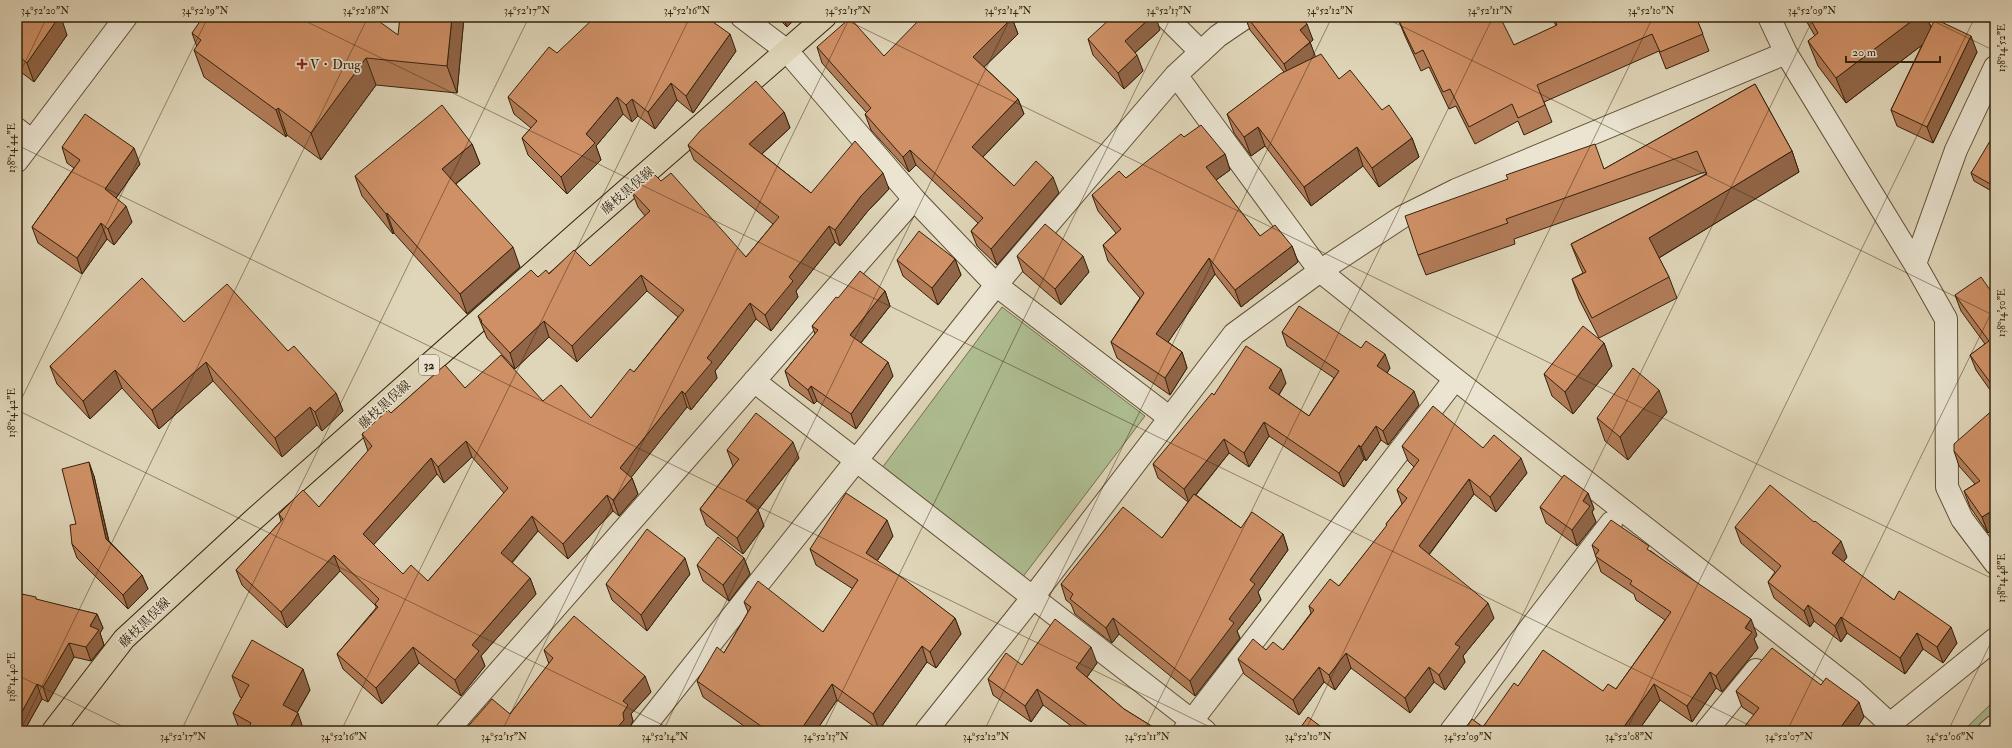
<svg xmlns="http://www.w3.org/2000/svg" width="2012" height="748" font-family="'IM FELL Double Pica','Noto Serif JP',serif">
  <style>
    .green { fill: #aebe92; stroke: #72704e }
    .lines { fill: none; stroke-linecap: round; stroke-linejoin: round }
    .minor-casing { stroke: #604f36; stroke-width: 24 }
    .major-casing { stroke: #35220b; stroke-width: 24 }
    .minor { stroke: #eae4d1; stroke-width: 22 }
    .major { stroke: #dfd5b8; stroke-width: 22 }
    .wall { fill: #b27c58; stroke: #35220b; fill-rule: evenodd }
    .shaded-wall { fill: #916547; stroke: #35220b }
    .building { fill: #cf9066; stroke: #35220b; fill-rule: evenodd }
    .ticks { fill: none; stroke: #35220b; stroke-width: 1; stroke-opacity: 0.45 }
    .poi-dot { fill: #8f2418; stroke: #eae4d1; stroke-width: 1.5 }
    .labels { text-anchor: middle; stroke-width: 3.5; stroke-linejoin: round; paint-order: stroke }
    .shield { fill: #eae4d1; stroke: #6b5c46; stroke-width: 1 }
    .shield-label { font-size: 12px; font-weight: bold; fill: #35220b }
    .poi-label { font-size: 13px; fill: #35220b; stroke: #eae4d1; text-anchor: start }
    .street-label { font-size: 13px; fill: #35220b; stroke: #eae4d1 }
    .neatline { fill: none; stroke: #35220b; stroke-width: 1.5 }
    .ticks-label { font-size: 10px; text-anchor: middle; fill: #35220b }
  </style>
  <rect width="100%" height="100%" fill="#dfd5b8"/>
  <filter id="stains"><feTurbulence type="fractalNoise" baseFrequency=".005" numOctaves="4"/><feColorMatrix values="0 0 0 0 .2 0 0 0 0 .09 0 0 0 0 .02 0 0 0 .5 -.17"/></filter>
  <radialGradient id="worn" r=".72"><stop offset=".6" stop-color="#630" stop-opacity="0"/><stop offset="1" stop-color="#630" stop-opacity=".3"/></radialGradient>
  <!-- green -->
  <path class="green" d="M 1002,307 L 1145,416 L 1022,578 L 882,468 Z
    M 1995,700 L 1995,731 L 1963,731 Z"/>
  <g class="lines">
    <!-- minor casing -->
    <g class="minor-casing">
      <path id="minor" d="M 742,17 L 787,51 L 914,199 L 996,285 L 1170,418
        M 1166,17 L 1201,52
        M 1769,17 L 1786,53 L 1915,264 L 1946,319 L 1947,487 L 1962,519 L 1995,563
        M 1176,75 L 1320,271 L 1455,379 L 1854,691 L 1890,724 L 1886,731
        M 17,129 L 32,141
        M 17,161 L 126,17
        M 1915,264 L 1956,150 L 1995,67
        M 754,381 L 1205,731
        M 1890,724 L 1995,639
        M 447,731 L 914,199
        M 641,731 L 996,285 L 1176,75 L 1218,36 L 1246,17
        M 926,731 L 1033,597 L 1234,334 L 1320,271 L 1402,217 L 1456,190 L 1786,53
        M 1184,731 L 1455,379
        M 1451,731 L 1611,523
        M 1706,731 L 1756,670
        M 1989,731 L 1995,726"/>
    </g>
    <!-- major casing -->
    <g class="major-casing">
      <path id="major" d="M 53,731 L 124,639 L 252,521 L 583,228 L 825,17"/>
    </g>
    <!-- minor -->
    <use href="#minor" class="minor"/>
    <!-- major -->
    <use href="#major" class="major"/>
  </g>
  <!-- wall -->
  <path class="wall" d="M 17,17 L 67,35 L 34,82 L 17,69 Z
    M 464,17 L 457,93 L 376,85 L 321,160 L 287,135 L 286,137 L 204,77 L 194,50 L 197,47 L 192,33 L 398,35 Z
    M 777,17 L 797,17 L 787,27 Z
    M 1245,17 L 1301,17 L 1313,40 L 1310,42 L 1315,57 L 1339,79 L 1382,110 L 1412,138 L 1419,157 L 1379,187 L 1363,166 L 1311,206 L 1265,146 L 1251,156 L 1234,133 L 1227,114 L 1284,72 L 1250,30 Z
    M 1552,17 L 1696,17 L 1709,51 L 1666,69 L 1659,51 L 1544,102 L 1552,122 L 1524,135 L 1518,121 L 1475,144 L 1456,106 L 1449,109 L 1429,67 L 1421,71 L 1405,36 L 1398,19 L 1514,45 L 1556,26 Z
    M 1804,17 L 1927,17 L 1931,27 L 1977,52 L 1933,143 L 1897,126 L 1891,110 L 1922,45 L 1846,103 L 1818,66 L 1808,41 L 1815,36 Z
    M 1012,18 L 1018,34 L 984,67 L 1018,99 L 1024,114 L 983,157 L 1014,186 L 1059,193 L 997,265 L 977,246 L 971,231 L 978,223 L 916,165 L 909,172 L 871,130 L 865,114 L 867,113 L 822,63 L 817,47 L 884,56 Z
    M 1160,30 L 1135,53 L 1143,71 L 1124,89 L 1093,55 L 1088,39 Z
    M 736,51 L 693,113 L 677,100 L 655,129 L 638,116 L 632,122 L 623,114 L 596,146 L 601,160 L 567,194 L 528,155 L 522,138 L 531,128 L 514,114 L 508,97 L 557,53 Z
    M 1755,84 L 1792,151 L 1799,172 L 1659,258 L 1669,277 L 1677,298 L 1599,338 L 1579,299 L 1572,279 L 1583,273 L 1579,264 L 1571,244 L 1706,174 L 1705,172 L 1514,239 L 1515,244 L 1426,275 L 1418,255 L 1604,169 Z
    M 784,112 L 790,128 L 762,154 L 811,193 L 889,189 L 867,212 L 840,246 L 835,242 L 796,291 L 798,297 L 771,331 L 756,319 L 715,371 L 717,378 L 691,410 L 687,407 L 631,477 L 632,478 L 638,494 L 619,516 L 613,511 L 568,559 L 538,531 L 512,563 L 530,578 L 536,594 L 481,656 L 485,666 L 461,696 L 419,663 L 382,704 L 343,669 L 337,654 L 376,608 L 376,606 L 340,571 L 287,628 L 242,585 L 236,570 L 281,521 L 279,514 L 319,507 L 368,451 L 362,434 L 391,413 L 465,388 L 543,401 L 591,418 L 634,372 L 678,317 L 647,291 L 577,362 L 549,337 L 515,369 L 487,338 L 478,316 L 538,277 L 549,274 L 590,266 L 645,216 L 638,207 L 632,192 L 661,181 L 746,257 L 773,224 L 694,160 L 688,145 ZM 472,457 L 504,493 L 428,581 L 403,574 L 373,545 L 437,474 L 444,483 Z
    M 1184,137 L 1225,154 L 1230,170 L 1216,180 L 1260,236 L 1292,246 L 1298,262 L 1241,307 L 1215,274 L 1168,342 L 1182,352 L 1187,368 L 1170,395 L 1117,358 L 1111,342 L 1140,298 L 1108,261 L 1103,245 L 1116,233 L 1098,211 L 1092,195 L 1126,178 Z
    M 1995,138 L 1995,193 L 1974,181 L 1971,173 Z
    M 472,144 L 480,164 L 456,184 L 520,267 L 467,314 L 394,233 L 393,234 L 362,196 L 355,176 Z
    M 62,147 L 140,164 L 116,198 L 132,222 L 114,245 L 107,239 L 82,274 L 38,243 L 32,227 L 74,168 L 67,163 Z
    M 1017,256 L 1089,272 L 1061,305 L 1023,272 Z
    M 955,259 L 961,275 L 938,305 L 903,276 L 897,260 Z
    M 885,291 L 890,306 L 861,343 L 893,376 L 856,429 L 817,401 L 814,404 L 790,386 L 785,371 L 815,334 L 812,326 L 838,298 Z
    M 1955,295 L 1995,297 L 1995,397 L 1976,370 L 1970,355 L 1985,344 L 1961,311 Z
    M 184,322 L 288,351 L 336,393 L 343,411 L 322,431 L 317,425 L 282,457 L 213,381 L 159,429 L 122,388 L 90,419 L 57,384 L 50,366 Z
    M 1282,332 L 1390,368 L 1387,373 L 1419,405 L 1388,445 L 1381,440 L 1366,461 L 1364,459 L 1344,487 L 1269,436 L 1249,467 L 1229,453 L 1196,495 L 1241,528 L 1283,534 L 1288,550 L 1258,592 L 1261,600 L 1237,631 L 1240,638 L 1195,696 L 1119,634 L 1112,643 L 1075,614 L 1071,604 L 1066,600 L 1061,584 L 1162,538 L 1188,502 L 1158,478 L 1153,464 L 1214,395 L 1286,383 L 1279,395 L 1309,416 L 1334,378 L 1287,346 Z
    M 1604,343 L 1612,366 L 1573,414 L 1552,396 L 1544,374 Z
    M 1995,408 L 1988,533 L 1970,507 L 1964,491 L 1975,484 L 1959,466 L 1954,451 Z
    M 1667,412 L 1628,460 L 1605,441 L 1597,418 Z
    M 1402,446 L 1483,448 L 1527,473 L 1496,512 L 1474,494 L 1429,555 L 1494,618 L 1463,656 L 1465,662 L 1445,690 L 1434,682 L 1410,713 L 1351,668 L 1335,690 L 1324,682 L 1299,715 L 1244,674 L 1238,659 L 1266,650 L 1283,650 L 1311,613 L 1309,606 L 1339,586 L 1387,526 L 1386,524 L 1402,504 L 1397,490 L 1414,467 L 1408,461 Z
    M 727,450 L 799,458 L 758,510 L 764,526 L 743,554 L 706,525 L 700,509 L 733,466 Z
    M 94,476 L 109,541 L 142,575 L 148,589 L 128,609 L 77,558 L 72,544 L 76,524 Z
    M 1588,493 L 1594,509 L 1592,512 L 1596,522 L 1577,546 L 1546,523 L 1540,507 Z
    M 1735,527 L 1847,557 L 1843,562 L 1894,600 L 1957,643 L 1943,663 L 1923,649 L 1905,674 L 1847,633 L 1841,642 L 1814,621 L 1810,627 L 1774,598 L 1768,582 L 1775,572 L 1741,543 Z
    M 893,536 L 877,561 L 955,618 L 961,634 L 936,668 L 927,662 L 879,730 L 837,700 L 816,731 L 751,731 L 703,697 L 697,681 L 724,653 L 748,612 L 744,602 L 823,632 L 853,589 L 816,565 L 810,549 Z
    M 1592,545 L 1651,551 L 1757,635 L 1754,639 L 1758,648 L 1722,692 L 1716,688 L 1692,722 L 1660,700 L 1638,731 L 1463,731 L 1483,727 L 1518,686 L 1603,691 L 1616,689 L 1665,620 L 1636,600 L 1634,594 L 1601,572 Z
    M 744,558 L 750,574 L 729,601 L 703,581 L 697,565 Z
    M 690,574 L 647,631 L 612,600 L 606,584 Z
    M 17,593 L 37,600 L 97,614 L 103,628 L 100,633 L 104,645 L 91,661 L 74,657 L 48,702 L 42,699 L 24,731 L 17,731 Z
    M 544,650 L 651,692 L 631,714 L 633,721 L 629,729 L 510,714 L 549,664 Z
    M 1097,663 L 1087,677 L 1124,709 L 1153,727 L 1154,731 L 1078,731 L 1043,705 L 1031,722 L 993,695 L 988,679 L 1022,665 Z
    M 232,676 L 310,690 L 297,713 L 304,731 L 240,731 L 233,713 L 242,698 L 240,697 Z
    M 1736,691 L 1864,717 L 1754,715 L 1742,707 Z"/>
  <!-- shaded-wall -->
  <path class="shaded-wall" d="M 59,17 L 61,17 L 67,35 L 34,82 L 27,63 Z
    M 452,17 L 464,17 L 457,93 L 447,66 Z
    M 783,17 L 797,17 L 787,27 Z
    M 1151,17 L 1156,17 L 1160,30 L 1130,57 L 1125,41 Z
    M 1917,17 L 1927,17 L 1934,36 L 1846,103 L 1836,78 Z
    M 1012,18 L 1018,34 L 979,72 L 973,57 Z
    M 1307,24 L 1313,40 L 1306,46 L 1300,30 Z
    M 730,34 L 736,51 L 693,113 L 686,96 Z
    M 1971,36 L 1977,52 L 1933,143 L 1927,127 Z
    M 1310,42 L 1316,58 L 1290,80 L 1284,64 Z
    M 1137,55 L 1143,71 L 1124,89 L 1118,73 Z
    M 366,58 L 376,85 L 321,160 L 311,133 Z
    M 671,83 L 677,100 L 655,129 L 648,112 Z
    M 617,97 L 623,114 L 596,146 L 601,160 L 567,194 L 561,177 L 586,134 Z
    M 632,99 L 638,116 L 632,122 L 626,105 Z
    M 1018,99 L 1024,114 L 978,162 L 972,147 Z
    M 278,108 L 287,135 L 286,137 L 276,110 Z
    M 784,112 L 790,128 L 755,160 L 749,144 Z
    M 1258,127 L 1265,146 L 1251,156 L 1244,137 Z
    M 1412,138 L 1419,157 L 1379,187 L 1372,168 Z
    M 472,144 L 480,164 L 449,189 L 442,169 Z
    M 1357,147 L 1363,166 L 1311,206 L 1304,187 Z
    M 134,148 L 140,164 L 111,205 L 105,189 Z
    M 910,150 L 916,165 L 909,172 L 903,157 Z
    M 1792,151 L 1799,172 L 1657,259 L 1649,238 Z
    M 1225,154 L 1230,170 L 1212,183 L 1206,167 Z
    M 883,173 L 889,189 L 867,212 L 840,246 L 835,230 L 861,196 Z
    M 1053,177 L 1059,193 L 997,265 L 991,249 Z
    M 1995,181 L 1995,192 L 1992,185 Z
    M 126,206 L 132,222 L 114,245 L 108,229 Z
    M 387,213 L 394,233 L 393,234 L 386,214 Z
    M 101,223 L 107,239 L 82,274 L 77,258 Z
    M 829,226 L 835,242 L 796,291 L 798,297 L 771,331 L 765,315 L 789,277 Z
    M 1292,246 L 1298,262 L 1241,307 L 1235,290 Z
    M 513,247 L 520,267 L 467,314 L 460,294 Z
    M 1083,256 L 1089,272 L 1061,305 L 1055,289 Z
    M 1209,258 L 1215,274 L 1162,351 L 1156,334 Z
    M 955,259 L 961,275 L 938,305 L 932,288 Z
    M 641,275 L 647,291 L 577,362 L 572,346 Z
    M 885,291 L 890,306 L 855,350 L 850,335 Z
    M 750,303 L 756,319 L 715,371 L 717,378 L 691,410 L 685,394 L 707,358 Z
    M 544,321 L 549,337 L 515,369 L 510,353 Z
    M 1604,343 L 1612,366 L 1573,414 L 1565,392 Z
    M 1182,352 L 1187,368 L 1170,395 L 1165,378 Z
    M 1385,354 L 1390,368 L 1383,380 L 1377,366 Z
    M 206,362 L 213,381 L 159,429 L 152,410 Z
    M 888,362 L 893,376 L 856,429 L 851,414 Z
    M 1281,369 L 1286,383 L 1274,402 L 1269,388 Z
    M 115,370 L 122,388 L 90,419 L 83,401 Z
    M 811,386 L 817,401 L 814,404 L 808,390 Z
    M 1659,390 L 1667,412 L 1628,460 L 1620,437 Z
    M 682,391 L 687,407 L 626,484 L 620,468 Z
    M 1414,391 L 1419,405 L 1388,445 L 1383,431 Z
    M 336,393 L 343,411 L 322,431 L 315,412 Z
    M 310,407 L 317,425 L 282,457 L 275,438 Z
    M 1264,422 L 1269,436 L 1249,467 L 1244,453 Z
    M 1376,426 L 1381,440 L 1366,461 L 1361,447 Z
    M 1224,439 L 1229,453 L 1189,503 L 1184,489 Z
    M 466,441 L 472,457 L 444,483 L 438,467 Z
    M 793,442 L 799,458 L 752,517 L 746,501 Z
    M 1359,445 L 1364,459 L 1344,487 L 1339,473 Z
    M 431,458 L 437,474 L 369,550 L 363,534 Z
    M 1521,458 L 1527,473 L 1496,512 L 1490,497 Z
    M 89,462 L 94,476 L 111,552 L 106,539 Z
    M 632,478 L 638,494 L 619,516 L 613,500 Z
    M 1469,479 L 1474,494 L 1424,561 L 1419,546 Z
    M 1588,493 L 1594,509 L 1592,512 L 1596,522 L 1577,546 L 1572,530 L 1583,501 Z
    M 607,495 L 613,511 L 568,559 L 563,544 Z
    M 1995,509 L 1995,528 L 1988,533 L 1982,517 Z
    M 758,510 L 764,526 L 743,554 L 737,538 Z
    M 532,516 L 538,531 L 506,569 L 501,553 Z
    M 887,520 L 893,536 L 872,569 L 866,553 Z
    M 1283,534 L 1288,550 L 1258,592 L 1261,600 L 1237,631 L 1240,638 L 1195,696 L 1190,681 L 1229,619 L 1250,580 Z
    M 1841,541 L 1847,557 L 1838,569 L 1832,553 Z
    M 334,555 L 340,571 L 287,628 L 281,612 Z
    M 685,558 L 690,574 L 647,631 L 641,615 Z
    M 744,558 L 750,574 L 729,601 L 723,585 Z
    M 142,575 L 148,589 L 128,609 L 123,595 Z
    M 530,578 L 536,594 L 481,656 L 485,666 L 461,696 L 455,680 L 472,645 Z
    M 1488,603 L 1494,618 L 1463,656 L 1465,662 L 1445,690 L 1439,675 L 1455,644 Z
    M 1808,605 L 1814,621 L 1810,627 L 1804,611 Z
    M 97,614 L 103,628 L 100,633 L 104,645 L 91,661 L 86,647 L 90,626 Z
    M 1841,617 L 1847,633 L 1841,642 L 1835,626 Z
    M 955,618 L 961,634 L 936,668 L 930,652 Z
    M 1113,618 L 1119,634 L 1112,643 L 1106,628 Z
    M 1751,619 L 1757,635 L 1754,639 L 1758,648 L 1722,692 L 1716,676 Z
    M 1951,627 L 1957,643 L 1943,663 L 1937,647 Z
    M 1917,633 L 1923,649 L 1905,674 L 1900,658 Z
    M 69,643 L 74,657 L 48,702 L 43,687 Z
    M 922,646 L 927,662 L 879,730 L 873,714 Z
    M 413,647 L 419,663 L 382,704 L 376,688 Z
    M 1091,647 L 1097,663 L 1082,684 L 1076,668 Z
    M 1346,653 L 1351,668 L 1335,690 L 1329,675 Z
    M 1319,667 L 1324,682 L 1299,715 L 1293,700 Z
    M 1429,667 L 1434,682 L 1410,713 L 1405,698 Z
    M 303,669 L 310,690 L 290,725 L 283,705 Z
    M 1710,672 L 1716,688 L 1692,722 L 1687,706 Z
    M 645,676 L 651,692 L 631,714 L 633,721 L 629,729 L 629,731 L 614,731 L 623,713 L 623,701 Z
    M 37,684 L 42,699 L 24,731 L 19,731 L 17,726 L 17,721 Z
    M 832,684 L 837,700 L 816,731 L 800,731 Z
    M 1654,684 L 1660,700 L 1638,731 L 1621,731 Z
    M 1037,689 L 1043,705 L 1031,722 L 1025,706 Z
    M 1859,702 L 1864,717 L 1855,731 L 1838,731 Z
    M 298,713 L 304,731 L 288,731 Z
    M 1153,727 L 1154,731 L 1150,731 Z"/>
  <!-- building -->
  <path class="building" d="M 17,17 L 59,17 L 27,63 L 17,55 Z
    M 203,17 L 373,17 L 398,35 L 400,17 L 452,17 L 447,66 L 366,58 L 311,133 L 278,108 L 276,110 L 194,50 L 201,40 L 192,33 Z
    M 595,17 L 706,17 L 730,34 L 686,96 L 671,83 L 648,112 L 632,99 L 626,105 L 617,97 L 586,134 L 595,143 L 561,177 L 522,138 L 537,121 L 508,97 L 549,47 L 557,53 Z
    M 922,17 L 1011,17 L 1012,18 L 973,57 L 1018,99 L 972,147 L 1014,186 L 1036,161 L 1053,177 L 991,249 L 971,231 L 983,218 L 910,150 L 903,157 L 865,114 L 871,108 L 817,47 L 850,18 L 884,56 Z
    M 1112,17 L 1151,17 L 1125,41 L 1137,55 L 1118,73 L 1088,39 Z
    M 1247,17 L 1301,17 L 1307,24 L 1300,30 L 1310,42 L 1284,64 Z
    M 1403,17 L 1500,17 L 1514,45 L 1557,25 L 1553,17 L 1696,17 L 1703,34 L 1660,52 L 1652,34 L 1537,85 L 1545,105 L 1518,118 L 1512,104 L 1469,127 L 1450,89 L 1443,92 L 1423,50 L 1415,54 L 1398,19 Z
    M 1809,17 L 1917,17 L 1836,78 L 1808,41 L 1818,33 Z
    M 1935,19 L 1971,36 L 1927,127 L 1891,110 Z
    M 1321,54 L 1339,79 L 1350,70 L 1382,110 L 1389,105 L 1412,138 L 1372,168 L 1357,147 L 1304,187 L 1258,127 L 1244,137 L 1227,114 L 1280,74 Z
    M 756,81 L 784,112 L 749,144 L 811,193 L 855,141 L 883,173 L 861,196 L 835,230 L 829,226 L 789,277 L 793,281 L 765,315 L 750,303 L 707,358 L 712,362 L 685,394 L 682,391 L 620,468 L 632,478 L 613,500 L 607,495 L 563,544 L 532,516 L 501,553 L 530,578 L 472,645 L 479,651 L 455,680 L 413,647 L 376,688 L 337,654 L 378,607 L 375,604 L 379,599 L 334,555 L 281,612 L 236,570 L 283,519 L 279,514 L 303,490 L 319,507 L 372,446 L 362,434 L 388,410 L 391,413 L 445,365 L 465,388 L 501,355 L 543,401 L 561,385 L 591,418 L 630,369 L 634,372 L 684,310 L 641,275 L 572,346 L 544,321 L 510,353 L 481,322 L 482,321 L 478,316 L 531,270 L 538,277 L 546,270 L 549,274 L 574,250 L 590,266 L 650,211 L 632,192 L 653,173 L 661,181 L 671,173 L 746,257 L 779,217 L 688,145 L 700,131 ZM 466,441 L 508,488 L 428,581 L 411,565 L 403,574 L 363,534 L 431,458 L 438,467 Z
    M 1755,84 L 1792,151 L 1649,238 L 1669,277 L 1592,318 L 1572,279 L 1586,272 L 1571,244 L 1707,174 L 1697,151 L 1506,219 L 1508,223 L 1418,255 L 1405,216 L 1508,179 L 1506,175 L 1595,144 L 1604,169 Z
    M 442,105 L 472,144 L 442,169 L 513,247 L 460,294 L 387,213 L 386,214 L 355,176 Z
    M 85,114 L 134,148 L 105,189 L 126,206 L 108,229 L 101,223 L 77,258 L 32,227 L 80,160 L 62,147 Z
    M 1201,125 L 1225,154 L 1206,167 L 1260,236 L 1275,225 L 1292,246 L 1235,290 L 1209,258 L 1156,334 L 1182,352 L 1165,378 L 1111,342 L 1144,293 L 1103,245 L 1121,229 L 1092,195 L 1119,171 L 1126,178 L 1181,134 L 1184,137 Z
    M 1993,136 L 1995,138 L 1995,181 L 1992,185 L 1971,173 Z
    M 1045,224 L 1083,256 L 1055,289 L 1017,256 Z
    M 919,231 L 955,259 L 932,288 L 897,260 Z
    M 860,271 L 885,291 L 850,335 L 888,362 L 851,414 L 811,386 L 808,390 L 785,371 L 818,330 L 812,326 L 836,297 L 838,298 Z
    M 1981,277 L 1995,297 L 1995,389 L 1970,355 L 1989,341 L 1955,295 Z
    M 142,278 L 184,322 L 227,284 L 288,351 L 294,346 L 336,393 L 315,412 L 310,407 L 275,438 L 206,362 L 152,410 L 115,370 L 83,401 L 50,366 Z
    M 1299,306 L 1361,348 L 1366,341 L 1385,354 L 1377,366 L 1414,391 L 1383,431 L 1376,426 L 1361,447 L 1359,445 L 1339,473 L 1264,422 L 1244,453 L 1224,439 L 1184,489 L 1153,464 L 1212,393 L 1214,395 L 1246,346 L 1281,369 L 1269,388 L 1309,416 L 1339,371 L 1282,332 Z
    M 1583,326 L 1604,343 L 1565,392 L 1544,374 Z
    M 1633,368 L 1659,390 L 1620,437 L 1597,418 Z
    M 1433,406 L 1483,448 L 1494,435 L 1521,458 L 1490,497 L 1469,479 L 1419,546 L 1488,603 L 1455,644 L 1460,647 L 1439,675 L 1429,667 L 1405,698 L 1346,653 L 1329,675 L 1319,667 L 1293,700 L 1238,659 L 1253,639 L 1266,650 L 1273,642 L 1283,650 L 1314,610 L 1309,606 L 1330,579 L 1339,586 L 1387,525 L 1386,524 L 1407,498 L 1397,490 L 1419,460 L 1402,446 Z
    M 1995,408 L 1995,509 L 1982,517 L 1964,491 L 1980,481 L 1954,451 L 1954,444 Z
    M 756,413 L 793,442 L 746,501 L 758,510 L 737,538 L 700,509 L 739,459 L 727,450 Z
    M 89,462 L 106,539 L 142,575 L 123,595 L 72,544 L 70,525 L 76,524 L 62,469 Z
    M 1564,475 L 1588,493 L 1583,501 L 1590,506 L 1572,530 L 1540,507 Z
    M 1770,485 L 1814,522 L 1815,521 L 1841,541 L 1832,553 L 1894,600 L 1899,591 L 1951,627 L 1937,647 L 1917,633 L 1900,658 L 1841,617 L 1835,626 L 1808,605 L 1804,611 L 1768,582 L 1781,566 L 1735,527 Z
    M 846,493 L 887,520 L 866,553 L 904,579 L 955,618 L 930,652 L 922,646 L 873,714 L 832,684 L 800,731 L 768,731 L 697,681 L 717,647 L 724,653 L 751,607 L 744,602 L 758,581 L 823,632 L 858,580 L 810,549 Z
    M 1194,494 L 1241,528 L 1252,512 L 1283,534 L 1250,580 L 1255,584 L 1229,619 L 1234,623 L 1190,681 L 1113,618 L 1106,628 L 1070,599 L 1073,594 L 1061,584 L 1123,507 L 1162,538 Z
    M 1611,520 L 1649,546 L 1647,549 L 1751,619 L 1745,628 L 1752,632 L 1716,676 L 1710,672 L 1687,706 L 1654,684 L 1621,731 L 1463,731 L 1472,719 L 1483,727 L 1514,683 L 1518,686 L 1543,650 L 1603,691 L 1608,684 L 1616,689 L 1671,612 L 1630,584 L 1632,581 L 1595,556 L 1599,550 L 1592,545 Z
    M 647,529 L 685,558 L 641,615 L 606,584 Z
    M 718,537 L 744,558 L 723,585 L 697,565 Z
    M 17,593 L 36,597 L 36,599 L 97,614 L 90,626 L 99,630 L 86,647 L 69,643 L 43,687 L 37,684 L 17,721 Z
    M 574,616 L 645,676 L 623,701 L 628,705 L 623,713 L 624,720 L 614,731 L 464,731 L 492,699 L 510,714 L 553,658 L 544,650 Z
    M 1055,619 L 1091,647 L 1076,668 L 1124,709 L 1153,727 L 1150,731 L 1094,731 L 1037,689 L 1025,706 L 988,679 L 1006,653 L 1022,665 Z
    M 252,640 L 303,669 L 283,705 L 298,713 L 288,731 L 247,731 L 251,723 L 233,713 L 249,685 L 232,676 Z
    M 1772,648 L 1821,685 L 1826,678 L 1859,702 L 1838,731 L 1741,731 L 1759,708 L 1736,691 Z
    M 1308,717 L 1327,731 L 1298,731 Z"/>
  <!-- ticks -->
  <path class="ticks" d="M 297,17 L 1761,731M 840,17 L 1995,580M 1383,17 L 1995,316M 1925,17 L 1995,51M 17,79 L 47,17M 17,145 L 1218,731M 17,408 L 208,17M 17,410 L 675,731M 17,675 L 132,731M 20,731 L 368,17M 181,731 L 529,17M 341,731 L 690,17M 502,731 L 850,17M 663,731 L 1011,17M 823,731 L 1171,17M 984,731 L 1332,17M 1144,731 L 1493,17M 1305,731 L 1653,17M 1466,731 L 1814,17M 1626,731 L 1975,17M 1787,731 L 1995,305M 1948,731 L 1995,634"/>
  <!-- markers -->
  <path class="poi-dot" d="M300 58h4v4h4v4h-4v4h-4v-4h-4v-4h4z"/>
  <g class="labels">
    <!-- shield labels -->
    <rect class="shield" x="419" y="355" width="20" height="20" rx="3"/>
    <g class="shield-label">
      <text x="429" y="369">32</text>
    </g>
    <!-- poi labels -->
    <g class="poi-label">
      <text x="310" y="69">V・Drug</text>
    </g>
    <!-- street labels -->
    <g class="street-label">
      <text transform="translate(627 190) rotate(-41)" y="5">藤枝黒俣線</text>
      <text transform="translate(384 404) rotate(-42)" y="5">藤枝黒俣線</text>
      <text transform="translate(144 622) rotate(-44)" y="5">藤枝黒俣線</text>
    </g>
  </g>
  <!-- margin -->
  <rect width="2012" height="748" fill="none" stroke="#dfd5b8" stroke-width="44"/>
  <!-- scale -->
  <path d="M1846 56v6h94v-6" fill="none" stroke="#35220b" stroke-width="2"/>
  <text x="1852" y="56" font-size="12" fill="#35220b" stroke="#eae4d1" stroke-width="3" paint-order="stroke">20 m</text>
  <rect x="22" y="22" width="1968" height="704" class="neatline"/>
  <g class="ticks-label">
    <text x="45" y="14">34°52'20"N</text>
    <text x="205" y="14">34°52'19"N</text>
    <text x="366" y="14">34°52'18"N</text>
    <text x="527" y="14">34°52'17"N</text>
    <text x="687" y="14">34°52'16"N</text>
    <text x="848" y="14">34°52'15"N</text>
    <text x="1008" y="14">34°52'14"N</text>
    <text x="1169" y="14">34°52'13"N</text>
    <text x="1330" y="14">34°52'12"N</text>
    <text x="1490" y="14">34°52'11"N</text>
    <text x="1651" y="14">34°52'10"N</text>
    <text x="1812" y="14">34°52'09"N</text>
    <text transform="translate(2001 48) rotate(-90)" y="4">138°14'52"E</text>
    <text transform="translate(11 148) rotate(-90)" y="4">138°14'44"E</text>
    <text transform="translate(2001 313) rotate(-90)" y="4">138°14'50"E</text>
    <text transform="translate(11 413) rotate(-90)" y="4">138°14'42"E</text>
    <text transform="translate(2001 578) rotate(-90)" y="4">138°14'48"E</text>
    <text transform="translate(11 677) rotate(-90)" y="4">138°14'40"E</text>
    <text x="183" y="740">34°52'17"N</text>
    <text x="344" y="740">34°52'16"N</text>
    <text x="504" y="740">34°52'15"N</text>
    <text x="665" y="740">34°52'14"N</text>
    <text x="826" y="740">34°52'13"N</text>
    <text x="986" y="740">34°52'12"N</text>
    <text x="1147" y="740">34°52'11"N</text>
    <text x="1308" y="740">34°52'10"N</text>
    <text x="1468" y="740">34°52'09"N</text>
    <text x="1629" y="740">34°52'08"N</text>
    <text x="1789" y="740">34°52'07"N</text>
    <text x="1950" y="740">34°52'06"N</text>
  </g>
  <rect width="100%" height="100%" filter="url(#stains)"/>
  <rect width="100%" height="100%" fill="url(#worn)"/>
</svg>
